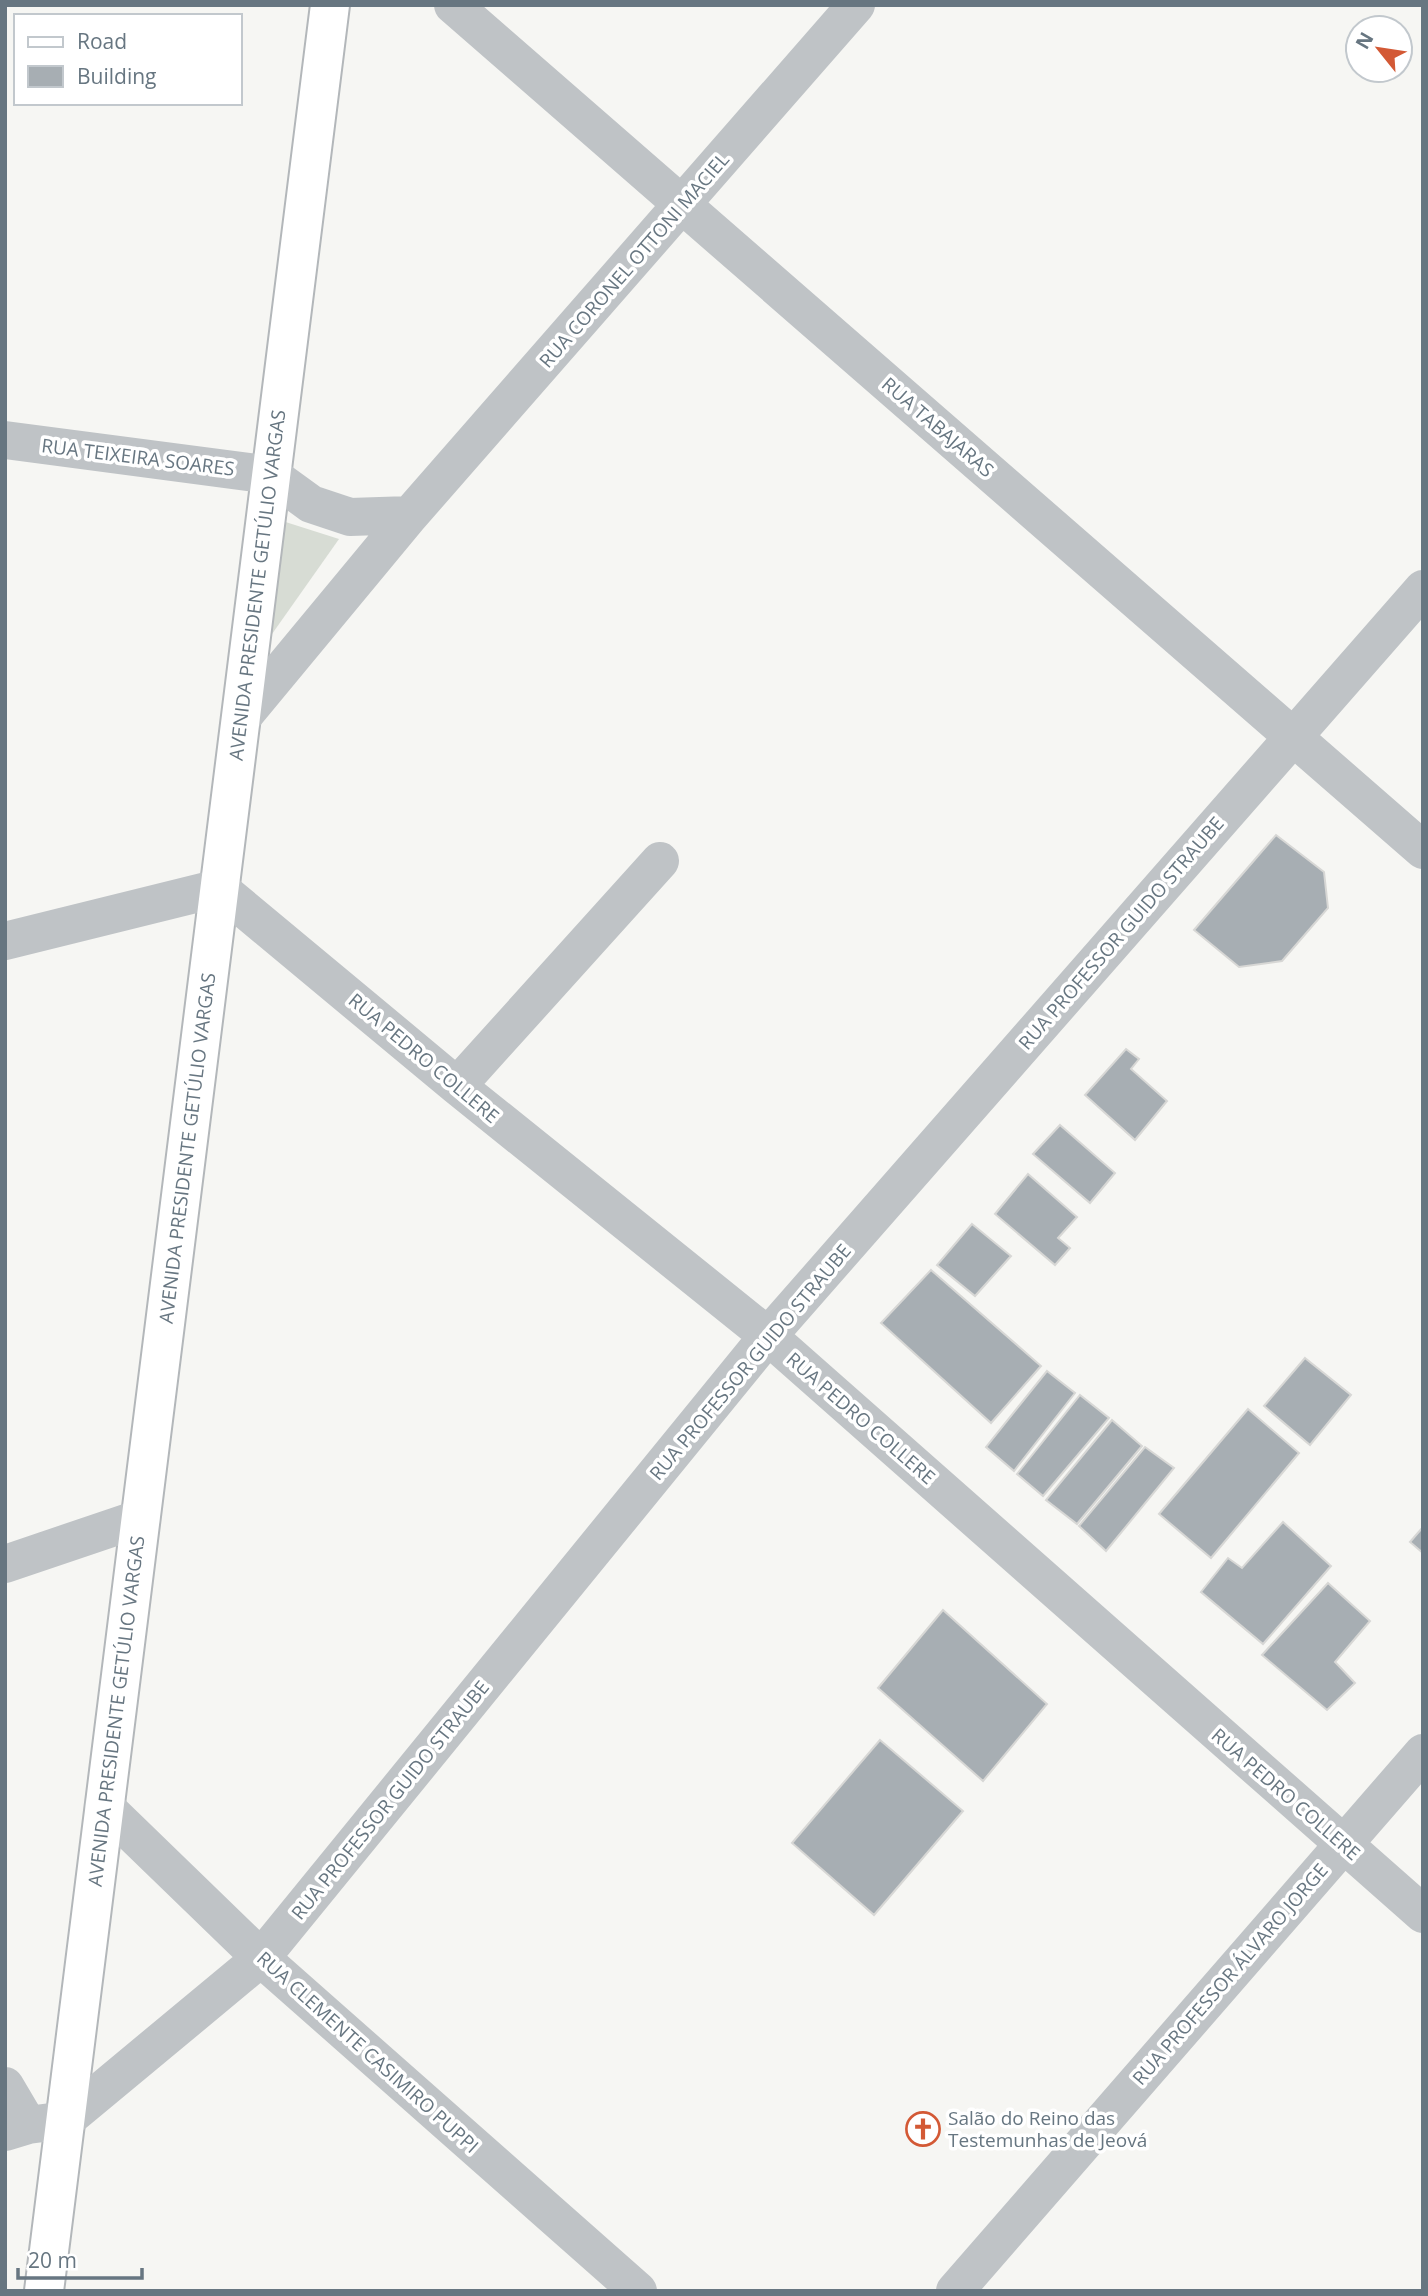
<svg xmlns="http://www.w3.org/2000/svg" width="1428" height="2296" font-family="'Open Sans',sans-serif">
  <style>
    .green { fill: #d7dcd4 }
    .building { fill: #a7aeb3; stroke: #d7d7d5; stroke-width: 2 }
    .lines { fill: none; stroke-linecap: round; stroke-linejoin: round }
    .major-casing { stroke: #b3b7ba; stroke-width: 42 }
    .minor { stroke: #bfc3c6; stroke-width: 38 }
    .major { stroke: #fff; stroke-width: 38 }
    .labels { text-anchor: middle; stroke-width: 7; stroke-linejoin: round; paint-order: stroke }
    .street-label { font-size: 19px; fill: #677681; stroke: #fff }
    .poi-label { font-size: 19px; fill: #677681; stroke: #fff; text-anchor: start }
  </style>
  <rect width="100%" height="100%" fill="#f6f6f3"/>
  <!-- green -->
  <path class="green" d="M 273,518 L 339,539 L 272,634 Z"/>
  <!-- building -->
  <path class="building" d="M 1276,835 L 1324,872 L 1328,908 L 1282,961 L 1239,967 L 1194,930 Z
    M 1126,1049 L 1139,1059 L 1131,1069 L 1167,1101 L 1135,1140 L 1085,1095 Z
    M 1060,1125 L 1115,1173 L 1090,1203 L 1033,1154 Z
    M 1028,1174 L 1077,1217 L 1058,1238 L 1070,1248 L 1055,1265 L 995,1214 Z
    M 972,1224 L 1011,1256 L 975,1296 L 937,1265 Z
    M 931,1270 L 1041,1366 L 991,1423 L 881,1323 Z
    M 1305,1358 L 1351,1395 L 1310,1445 L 1264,1406 Z
    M 1047,1371 L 1075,1393 L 1014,1471 L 986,1447 Z
    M 1080,1395 L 1109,1418 L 1043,1496 L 1017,1474 Z
    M 1248,1409 L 1299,1453 L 1211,1558 L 1159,1514 Z
    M 1112,1420 L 1142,1446 L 1077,1524 L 1046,1500 Z
    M 1145,1447 L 1174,1468 L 1106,1551 L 1079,1526 Z
    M 1283,1522 L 1331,1566 L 1263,1644 L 1201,1592 L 1228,1558 L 1242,1568 Z
    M 1423,1527 L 1423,1553 L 1410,1542 Z
    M 1328,1583 L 1370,1621 L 1335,1662 L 1355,1683 L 1327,1710 L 1262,1655 Z
    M 943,1610 L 1047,1704 L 983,1781 L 878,1688 Z
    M 880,1740 L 963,1811 L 874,1915 L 792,1843 Z"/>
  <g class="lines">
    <!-- major casing -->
    <g class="major-casing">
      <path id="major" d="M 44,2291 L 330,5"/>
    </g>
    <!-- minor -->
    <path class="minor" d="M 453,5 L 1423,850
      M 5,440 L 271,475 L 311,504 L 350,517 L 410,515
      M 241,719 L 410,515 L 856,5
      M 5,941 L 219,888 L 457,1086 L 768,1336 L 1423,1914
      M 457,1086 L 660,861
      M 5,1564 L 141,1518
      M 104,1806 L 261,1958 L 638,2291
      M 5,2086 L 28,2125
      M 5,2132 L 28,2125 L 66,2120 L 261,1958 L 768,1336 L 1423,589
      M 955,2291 L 1423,1753"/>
    <!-- major -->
    <use href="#major" class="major"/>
  </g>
  <!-- icons -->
  <defs>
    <g id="church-ring" transform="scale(1.75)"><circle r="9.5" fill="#fff" stroke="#d35935" stroke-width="1.5"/><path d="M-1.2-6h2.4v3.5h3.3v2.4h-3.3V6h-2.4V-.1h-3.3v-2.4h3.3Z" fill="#d35935"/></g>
  </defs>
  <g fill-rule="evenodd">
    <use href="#church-ring" x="923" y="2129"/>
  </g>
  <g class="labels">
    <!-- street labels -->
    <g class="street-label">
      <text transform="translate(634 260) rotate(-49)" y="7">RUA CORONEL OTTONI MACIEL</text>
      <text transform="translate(938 427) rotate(41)" y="7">RUA TABAJARAS</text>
      <text transform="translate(138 457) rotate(7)" y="7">RUA TEIXEIRA SOARES</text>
      <text transform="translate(257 585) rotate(-83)" y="7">AVENIDA PRESIDENTE GETÚLIO VARGAS</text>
      <text transform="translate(1121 933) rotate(-49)" y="7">RUA PROFESSOR GUIDO STRAUBE</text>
      <text transform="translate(424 1058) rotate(40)" y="7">RUA PEDRO COLLERE</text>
      <text transform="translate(187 1148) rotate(-83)" y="7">AVENIDA PRESIDENTE GETÚLIO VARGAS</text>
      <text transform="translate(750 1362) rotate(-50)" y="7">RUA PROFESSOR GUIDO STRAUBE</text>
      <text transform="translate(861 1418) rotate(41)" y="7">RUA PEDRO COLLERE</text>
      <text transform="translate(116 1711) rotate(-83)" y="7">AVENIDA PRESIDENTE GETÚLIO VARGAS</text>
      <text transform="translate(1286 1794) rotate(41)" y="7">RUA PEDRO COLLERE</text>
      <text transform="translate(390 1800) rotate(-51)" y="7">RUA PROFESSOR GUIDO STRAUBE</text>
      <text transform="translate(1230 1974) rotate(-49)" y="7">RUA PROFESSOR ÁLVARO JORGE</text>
      <text transform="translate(368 2052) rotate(42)" y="7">RUA CLEMENTE CASIMIRO PUPPI</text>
    </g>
    <!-- poi labels -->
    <g class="poi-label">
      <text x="948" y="2125">Salão do Reino das<tspan x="948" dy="22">Testemunhas de Jeová</tspan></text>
    </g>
  </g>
  <!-- border -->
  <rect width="1428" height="2296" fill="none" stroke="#677681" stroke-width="14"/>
  <!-- legend -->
  <rect x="14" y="14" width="228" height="91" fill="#ffffff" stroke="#c2c8cd" stroke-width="2"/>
  <rect x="28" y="37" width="35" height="10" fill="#ffffff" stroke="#c2c8cd" stroke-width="2"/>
  <text x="77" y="49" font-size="21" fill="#677681">Road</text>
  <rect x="28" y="66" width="35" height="21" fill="#a7aeb3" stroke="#c2c8cd" stroke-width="2"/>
  <text x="77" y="84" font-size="21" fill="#677681">Building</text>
  <!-- north arrow -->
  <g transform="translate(1379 49) rotate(300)"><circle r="33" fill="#ffffff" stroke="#c2c8cd" stroke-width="2"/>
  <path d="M0-5L12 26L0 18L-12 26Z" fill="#d35935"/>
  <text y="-10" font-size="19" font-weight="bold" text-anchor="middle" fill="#677681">N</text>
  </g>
  <!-- scale -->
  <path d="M18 2268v10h124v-10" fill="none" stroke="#677681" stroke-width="3.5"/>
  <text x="28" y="2268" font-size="21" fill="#677681" stroke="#ffffff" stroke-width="5" paint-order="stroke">20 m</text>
</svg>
